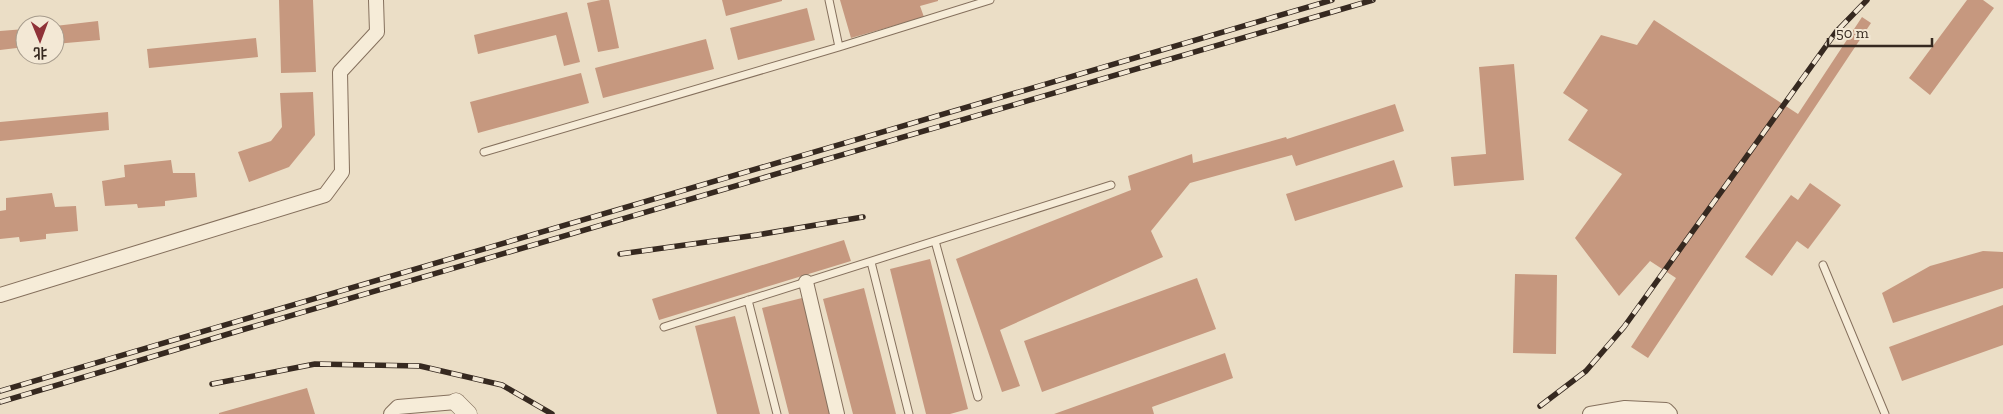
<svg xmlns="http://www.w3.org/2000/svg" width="2003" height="414" font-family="'Zilla Slab','Noto Sans SC',serif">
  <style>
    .building { fill: #c6987f }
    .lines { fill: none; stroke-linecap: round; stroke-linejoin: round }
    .service-casing { stroke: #85705d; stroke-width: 9 }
    .minor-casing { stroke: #85705d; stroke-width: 16 }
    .tertiary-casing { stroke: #85705d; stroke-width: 19 }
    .service { stroke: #f6ecd8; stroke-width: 7 }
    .minor { stroke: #f6ecd8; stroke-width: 14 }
    .tertiary { stroke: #f6ecd8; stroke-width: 18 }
    .rail-casing { stroke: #362920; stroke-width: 5.5 }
    .rail { stroke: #f3e8d5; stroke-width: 4; stroke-dasharray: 11; stroke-linecap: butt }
  </style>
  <rect width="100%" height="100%" fill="#ebdec6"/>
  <!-- building -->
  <path class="building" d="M 279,0 L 313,0 L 316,72 L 281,73 Z
    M 601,0 L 609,0 L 619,48 L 598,52 L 587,3 Z
    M 722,0 L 782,0 L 782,1 L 726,16 Z
    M 840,0 L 938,0 L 938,1 L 920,6 L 924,17 L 851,38 Z
    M 1967,0 L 1983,0 L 1994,8 L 1930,95 L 1909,78 Z
    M 807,8 L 815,40 L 738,60 L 730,28 Z
    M 567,12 L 580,62 L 564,66 L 556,35 L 478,54 L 474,35 Z
    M 1862,17 L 1871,23 L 1648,358 L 1631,347 L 1676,278 L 1650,261 L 1619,296 L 1575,238 L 1622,174 L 1568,140 L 1588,110 L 1563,93 L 1601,35 L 1637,45 L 1654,20 L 1798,114 Z
    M 98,21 L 100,40 L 55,44 L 55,26 Z
    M 25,29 L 25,47 L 0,50 L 0,31 Z
    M 256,38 L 258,57 L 149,68 L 147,49 Z
    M 706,39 L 714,69 L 603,98 L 595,68 Z
    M 1514,64 L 1524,180 L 1454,186 L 1451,157 L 1486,154 L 1479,67 Z
    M 581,73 L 589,103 L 478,133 L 470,102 Z
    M 313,92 L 315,135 L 289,167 L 249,182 L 238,152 L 271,141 L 282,127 L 280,93 Z
    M 1395,104 L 1404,131 L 1296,166 L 1292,155 L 1190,183 L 1151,231 L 1163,257 L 1000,330 L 1020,386 L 1002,392 L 956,259 L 1131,190 L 1128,176 L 1192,154 L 1193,163 L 1286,137 L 1287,139 Z
    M 108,112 L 109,130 L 0,141 L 0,122 Z
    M 171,160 L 173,173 L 195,173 L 197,197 L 165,201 L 165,206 L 138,208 L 137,204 L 105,206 L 102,181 L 125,177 L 124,165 Z
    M 1394,160 L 1403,187 L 1295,221 L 1286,194 Z
    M 1810,183 L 1841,205 L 1808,249 L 1797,241 L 1772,276 L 1745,257 L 1791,195 L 1798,200 Z
    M 52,193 L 55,207 L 76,206 L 78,231 L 46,234 L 46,239 L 20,242 L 19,237 L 0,239 L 0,211 L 6,210 L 6,198 Z
    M 844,240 L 851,261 L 659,320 L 652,299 Z
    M 1983,251 L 2003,252 L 2003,288 L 1893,323 L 1882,293 L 1930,266 Z
    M 930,259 L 968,409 L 950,414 L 926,414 L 890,269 Z
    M 1515,274 L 1557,275 L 1556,354 L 1513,353 Z
    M 1197,278 L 1216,329 L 1042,392 L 1024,341 Z
    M 864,288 L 896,414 L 853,414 L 823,299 Z
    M 802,298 L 832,414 L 789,414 L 762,308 Z
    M 2003,305 L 2003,345 L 1902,381 L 1889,347 Z
    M 735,316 L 760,414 L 717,414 L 695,326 Z
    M 1225,353 L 1233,378 L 1152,407 L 1154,414 L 1054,414 Z
    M 307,388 L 315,414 L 219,414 L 219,413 Z"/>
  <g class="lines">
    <!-- service casing -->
    <g class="service-casing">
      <path id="service" d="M 839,47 L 990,0
        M 484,152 L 839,47 L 829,0
        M 935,241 L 978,397
        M 871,262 L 909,414
        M 1823,265 L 1885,414
        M 748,300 L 777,414
        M 664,327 L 1111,185"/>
    </g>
    <!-- minor casing -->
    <g class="minor-casing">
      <path id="minor" d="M 806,282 L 837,414
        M 0,295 L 325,195 L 342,172 L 340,72 L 377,32 L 376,0
        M 391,414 L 398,407 L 456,402
        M 1590,414 L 1625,408 L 1666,410 L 1670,414"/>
    </g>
    <!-- tertiary casing -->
    <g class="tertiary-casing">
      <path id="tertiary" d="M 456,402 L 468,414"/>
    </g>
    <!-- service -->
    <use href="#service" class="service"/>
    <!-- minor -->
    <use href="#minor" class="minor"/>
    <!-- tertiary -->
    <use href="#tertiary" class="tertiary"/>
    <!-- rail casing -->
    <g class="rail-casing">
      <path id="rail" d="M 620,254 L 757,235 L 863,217
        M 212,384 L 315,364 L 420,366 L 502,385 L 552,414
        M 0,391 L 1332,0
        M 0,402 L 245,329 L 1373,0
        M 1540,406 L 1586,371 L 1624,327 L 1836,32 L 1867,0"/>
    </g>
    <!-- rail -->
    <use href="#rail" class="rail"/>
  </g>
  <!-- north arrow -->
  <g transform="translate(40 40) rotate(179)"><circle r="24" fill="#f3e8d5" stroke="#a79c8d"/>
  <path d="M0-4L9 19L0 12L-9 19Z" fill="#8f3238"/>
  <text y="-8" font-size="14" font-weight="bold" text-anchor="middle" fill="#362920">北</text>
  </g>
  <!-- scale -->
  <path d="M1828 38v8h104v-8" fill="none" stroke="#362920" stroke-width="2.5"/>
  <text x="1836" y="38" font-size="15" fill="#362920" stroke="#f3e8d5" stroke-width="4" paint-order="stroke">50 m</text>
</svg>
